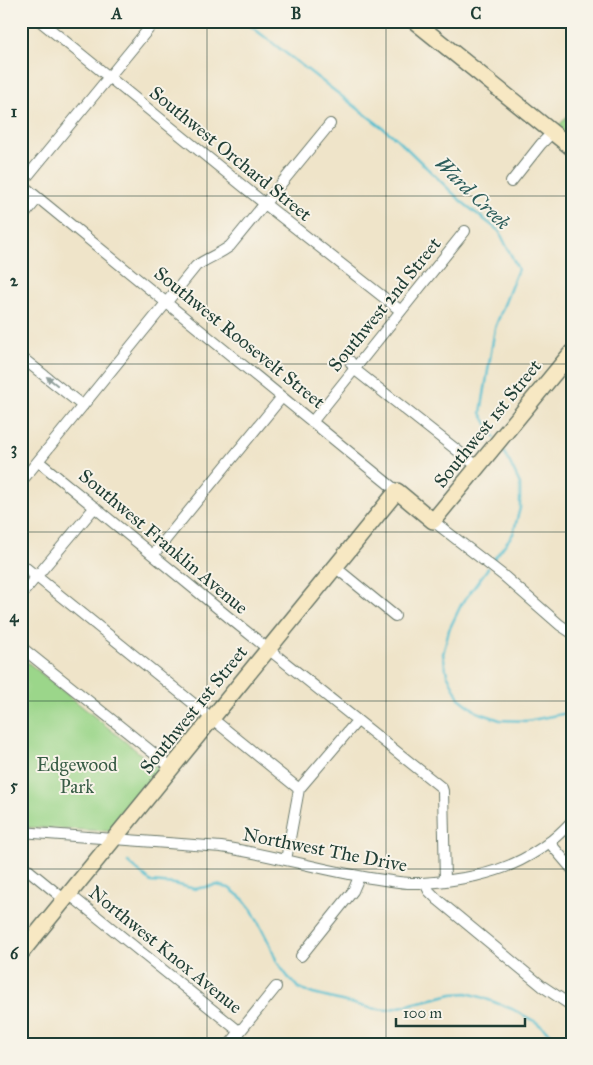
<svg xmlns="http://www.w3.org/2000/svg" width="593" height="1065" font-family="'IM FELL Great Primer',serif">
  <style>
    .green { fill: #9bd68a; stroke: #5d8a5f }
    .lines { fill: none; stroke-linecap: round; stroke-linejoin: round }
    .stream { stroke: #53becf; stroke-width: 2.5 }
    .street-casing { stroke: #687768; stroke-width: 12 }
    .secondary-casing { stroke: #687768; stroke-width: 18 }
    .street { stroke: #fff; stroke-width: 10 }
    .secondary { stroke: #f7e8c3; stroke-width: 15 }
    .oneway { fill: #8f9e9a }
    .grid { fill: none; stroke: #1f3d34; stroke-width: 1; stroke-opacity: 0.55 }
    .labels { text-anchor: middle; stroke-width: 4; stroke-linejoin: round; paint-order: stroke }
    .street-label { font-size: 19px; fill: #1f3d34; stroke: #f7f3e8 }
    .park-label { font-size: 19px; fill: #385c45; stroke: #f7f3e8 }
    .water-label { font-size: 20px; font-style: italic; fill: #2c5d5b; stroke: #f7f3e8 }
    .neatline { fill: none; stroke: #1f3d34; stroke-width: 2 }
    .grid-label { font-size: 16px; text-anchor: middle; font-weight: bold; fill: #1f3d34 }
  </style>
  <rect width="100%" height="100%" fill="#f7f3e8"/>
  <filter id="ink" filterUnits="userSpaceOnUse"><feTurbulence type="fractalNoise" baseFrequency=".02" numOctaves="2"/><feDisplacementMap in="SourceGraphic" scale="10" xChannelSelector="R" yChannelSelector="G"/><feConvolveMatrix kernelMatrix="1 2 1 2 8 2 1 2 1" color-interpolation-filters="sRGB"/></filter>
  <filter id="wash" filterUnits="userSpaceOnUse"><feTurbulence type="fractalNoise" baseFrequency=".0096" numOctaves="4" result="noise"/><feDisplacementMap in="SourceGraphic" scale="20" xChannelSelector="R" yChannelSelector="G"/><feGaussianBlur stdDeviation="1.12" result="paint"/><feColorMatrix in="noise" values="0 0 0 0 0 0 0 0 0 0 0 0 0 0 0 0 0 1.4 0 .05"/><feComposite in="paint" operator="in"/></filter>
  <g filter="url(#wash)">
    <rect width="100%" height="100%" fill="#efe4c9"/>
    <!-- green -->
    <path class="green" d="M 572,111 L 572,148 L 553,132 Z
      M 21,657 L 159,769 L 109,831 L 21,827 Z"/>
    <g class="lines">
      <!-- stream -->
      <path class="stream" d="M 244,21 L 396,138 L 462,202 L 499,231 L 518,269 L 495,328 L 481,413 L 495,438
        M 491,563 L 513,534 L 520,508 L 520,484 L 510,463 L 501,447
        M 488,568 L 461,605 L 449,630 L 443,654 L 447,674 L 459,698 L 477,712 L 500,720 L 527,721 L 572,712
        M 128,862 L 151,882 L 175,884 L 195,889 L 217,885 L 229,888 L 243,899 L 252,910 L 270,945 L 277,962 L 288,977 L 299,988 L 313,994 L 370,1008 L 387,1010 L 452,994 L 467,993 L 481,997 L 512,1009 L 536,1022 L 563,1044"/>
    </g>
  </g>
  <g filter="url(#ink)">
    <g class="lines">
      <!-- street casing -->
      <g class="street-casing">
        <path id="street" d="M 40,21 L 265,204 L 401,311
          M 511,182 L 541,144 L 553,132
          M 21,184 L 397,491
          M 21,184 L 155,21
          M 21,219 L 38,198
          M 21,357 L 83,406
          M 350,361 L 354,369 L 477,466
          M 312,422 L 465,231
          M 38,461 L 237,624 L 442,788 L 443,791 L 445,881
          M 21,482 L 196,266 C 207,258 220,254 230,246 L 330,124
          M 433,521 L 504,576 L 560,625 L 572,633
          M 153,555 L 282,397
          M 21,564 L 299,789
          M 335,567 L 395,616
          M 21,595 L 95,507
          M 21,647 L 172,768
          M 21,832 L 221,847 C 276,855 329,873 384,880 C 393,881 402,883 411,883 C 432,884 454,880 475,876 C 513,868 545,851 572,821
          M 549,842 L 572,869
          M 286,860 L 299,789 L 357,721
          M 21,864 L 65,900
          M 425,883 L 429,891 L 438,900 L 542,986 L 572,1006
          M 69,894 L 240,1032
          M 301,956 L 353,891 L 359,877
          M 230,1044 L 276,987"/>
      </g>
      <!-- secondary casing -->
      <g class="secondary-casing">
        <path id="secondary" d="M 414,21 L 572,148
          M 21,953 L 397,491 L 433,521 L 572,352"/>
      </g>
      <!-- street -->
      <use href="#street" class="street"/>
      <!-- secondary -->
      <use href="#secondary" class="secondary"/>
    </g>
    <!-- one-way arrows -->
    <defs><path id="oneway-solid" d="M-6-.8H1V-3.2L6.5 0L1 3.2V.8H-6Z" transform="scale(1.25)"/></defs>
    <use class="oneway" href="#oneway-solid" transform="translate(52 381) rotate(-141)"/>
  </g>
  <!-- grid -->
  <path class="grid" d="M 207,21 L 207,1044M 386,21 L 386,1044M 21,196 L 572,196M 21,364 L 572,364M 21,532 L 572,532M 21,701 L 572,701M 21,869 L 572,869"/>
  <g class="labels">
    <!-- street labels -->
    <g class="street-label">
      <text transform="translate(231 153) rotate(39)" y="7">Southwest Orchard Street</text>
      <text transform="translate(384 304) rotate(-51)" y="7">Southwest 2nd Street</text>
      <text transform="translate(240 337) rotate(39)" y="7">Southwest Roosevelt Street</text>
      <text transform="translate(487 423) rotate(-51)" y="7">Southwest 1st Street</text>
      <text transform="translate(164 541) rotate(40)" y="7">Southwest Franklin Avenue</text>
      <text transform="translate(193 709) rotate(-51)" y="7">Southwest 1st Street</text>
      <text transform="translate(325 849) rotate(11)" y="7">Northwest The Drive</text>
      <text transform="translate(166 949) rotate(39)" y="7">Northwest Knox Avenue</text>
    </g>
    <!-- park labels -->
    <g class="park-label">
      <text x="77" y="771">Edgewood<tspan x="77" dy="22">Park</tspan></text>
    </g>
    <!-- water labels -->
    <g class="water-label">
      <text transform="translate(473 193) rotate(44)" y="7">Ward Creek</text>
    </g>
  </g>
  <!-- margin -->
  <rect width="593" height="1065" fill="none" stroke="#f7f3e8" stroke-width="55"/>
  <!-- scale -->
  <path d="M396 1018v8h129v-8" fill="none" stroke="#1f3d34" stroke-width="2.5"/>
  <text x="403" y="1018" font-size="15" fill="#1f3d34" stroke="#f7f3e8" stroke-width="4" paint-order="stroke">100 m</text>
  <rect x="28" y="28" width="538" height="1010" class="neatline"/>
  <g class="grid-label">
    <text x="117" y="19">A</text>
    <text x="296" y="19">B</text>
    <text x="476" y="19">C</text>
    <text x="14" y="117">1</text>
    <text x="14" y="286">2</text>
    <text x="14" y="454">3</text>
    <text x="14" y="622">4</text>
    <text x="14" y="791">5</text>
    <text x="14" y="959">6</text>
  </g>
</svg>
